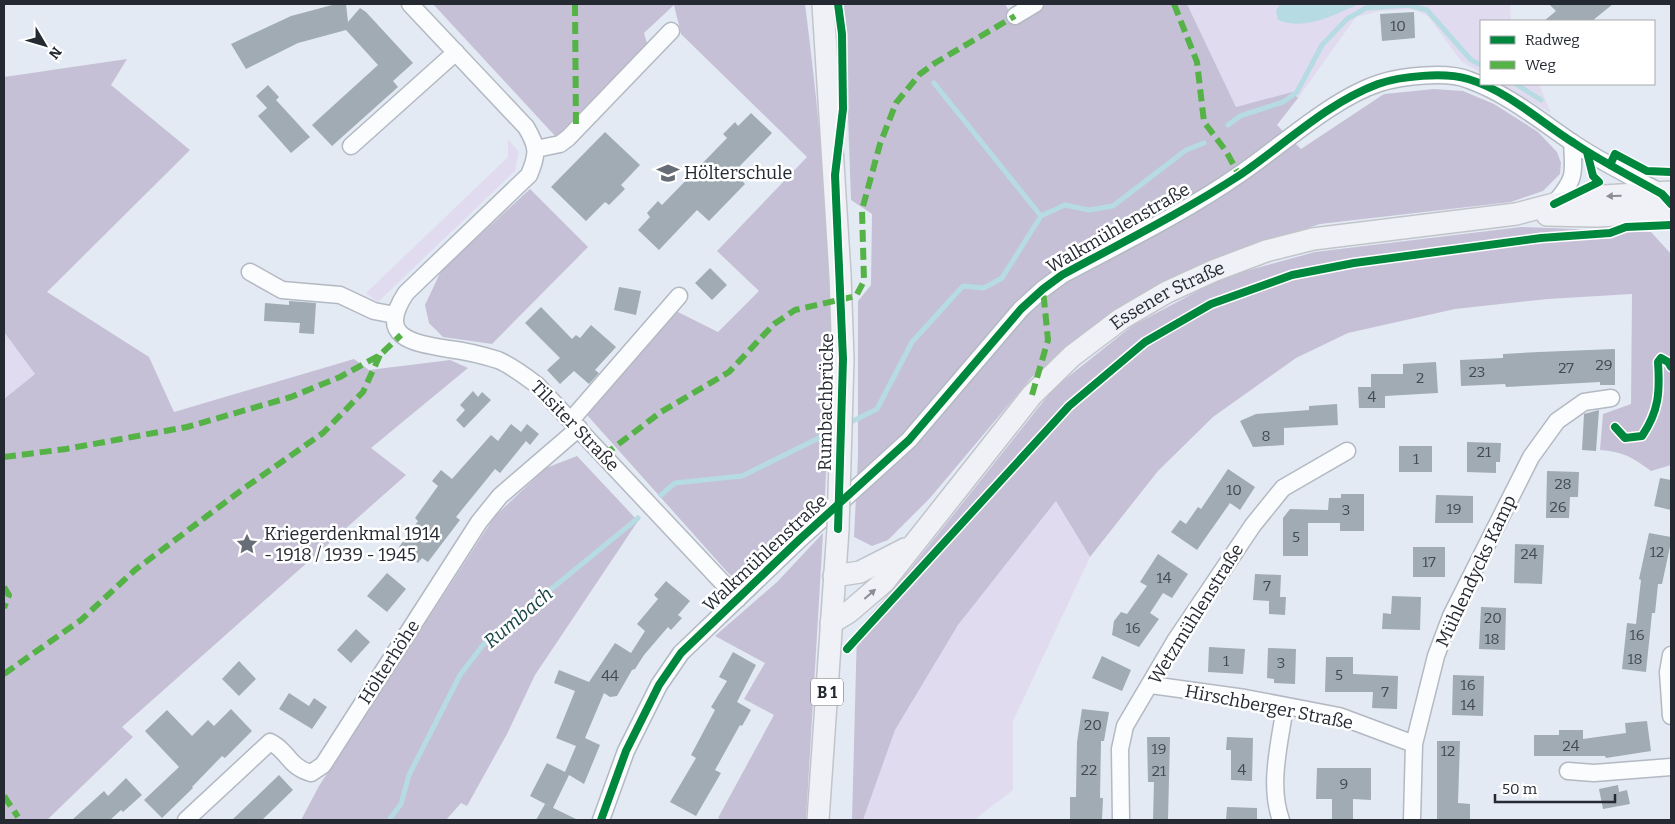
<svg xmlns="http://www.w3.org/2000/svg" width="1675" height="824" font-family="Bitter,serif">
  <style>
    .green { fill: #e1dbf0 }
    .forest { fill: #c6c0d6 }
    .water { fill: #b6dbe2 }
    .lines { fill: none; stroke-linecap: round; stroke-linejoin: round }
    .stream { stroke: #b6dbe2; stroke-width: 5 }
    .building { fill: #a0abb3 }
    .minor-casing { stroke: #b3b9c2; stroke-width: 19 }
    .major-casing { stroke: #c1c5ca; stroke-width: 24 }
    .minor { stroke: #fbfcfd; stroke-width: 16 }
    .major { stroke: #f0f1f6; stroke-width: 21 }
    .major-bridge-casing { stroke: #c1c5ca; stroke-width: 24; stroke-linecap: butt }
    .major-bridge { stroke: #f0f1f6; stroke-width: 21 }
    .quiet { stroke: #55b246; stroke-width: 6; stroke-dasharray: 12 6; stroke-linecap: butt }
    .cycleway-casing { stroke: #fff; stroke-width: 11 }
    .cycleway { stroke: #00873e; stroke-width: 8 }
    .oneway { fill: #8a8d94 }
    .labels { text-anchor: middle; stroke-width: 5; stroke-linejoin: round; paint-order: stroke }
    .number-label { font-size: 15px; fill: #434a52 }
    .shield { fill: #fff; stroke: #666970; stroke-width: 1 }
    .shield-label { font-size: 16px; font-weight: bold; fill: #242932 }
    .poi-label { font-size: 18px; fill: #242932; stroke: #fff; text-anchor: start }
    .street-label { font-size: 18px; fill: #242932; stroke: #fff }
    .water-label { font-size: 19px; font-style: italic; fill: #174448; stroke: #fff }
  </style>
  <rect width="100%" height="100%" fill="#e3eaf4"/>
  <!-- green -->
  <path class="green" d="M 1187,4 L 1510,4 L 1511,21 L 1481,21 L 1481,73 L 1461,61 L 1428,16 L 1412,9 L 1380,11 L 1356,17 L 1298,98 L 1292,92 L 1236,107 Z
    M 1500,84 L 1539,84 L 1551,113 Z
    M 508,139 L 519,152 L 515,171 L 378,302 L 366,293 L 508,157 Z
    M 4,332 L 35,374 L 4,399 Z
    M 1057,500 L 1090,557 L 1013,721 L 1013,790 L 974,820 L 863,820 L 895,730 L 958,625 Z"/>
  <!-- forest -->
  <path class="forest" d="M 433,4 L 805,4 C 816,90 825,177 829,264 C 832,342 828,420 825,498 L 789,529 L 741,578 L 730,575 L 587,415 L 674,310 L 718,332 L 759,291 L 717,251 L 807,157 L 681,34 L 674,5 L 644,33 L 647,43 L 556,137 Z
    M 844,4 L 1005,4 L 1016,23 L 1046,4 L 1187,4 L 1236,107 L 1292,92 L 1298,98 L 1277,125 L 1301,149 L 1384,94 L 1434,89 L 1463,91 L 1494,104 L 1538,132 L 1557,152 L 1561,163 L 1560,174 L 1543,191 L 1511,202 L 1320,224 L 1205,262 L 1117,309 L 1032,377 L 930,498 L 888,540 L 872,546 L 854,537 L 858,456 L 858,301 L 871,285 L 872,214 L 851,200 Z
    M 127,59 L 111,85 L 190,150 L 47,292 L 149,357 L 174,412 L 354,359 L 369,370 L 450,360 L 468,368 L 371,448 L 406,475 L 122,727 L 133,737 L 47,820 L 4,820 L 4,399 L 35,374 L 4,332 L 4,77 Z
    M 530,189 L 588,247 L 492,344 L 443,337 L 429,323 L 425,305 L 441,271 Z
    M 1521,227 L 1651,232 L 1671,254 L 1671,465 L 1651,471 C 1634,458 1622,451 1600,450 L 1603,414 L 1631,404 L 1632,294 L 1548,299 L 1455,309 L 1348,333 L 1296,358 L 1213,417 L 1158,471 L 1090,557 L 1056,501 L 958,625 L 895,730 L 863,820 L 852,820 L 857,630 L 911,568 L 1054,388 L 1132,326 L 1224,277 L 1315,252 Z
    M 577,456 L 638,521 L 535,675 L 507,734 L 467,806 L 461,803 L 446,820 L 301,820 L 319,786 L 495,516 L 546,468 Z
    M 823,533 L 806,820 L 722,820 L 718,818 L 774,715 L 744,699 L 765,663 L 715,636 L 777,582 Z"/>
  <!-- water -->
  <path class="water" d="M 1281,4 L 1359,4 C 1334,15 1305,31 1278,20 L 1276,10 Z"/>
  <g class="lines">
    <!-- stream -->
    <path class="stream" d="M 934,83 L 1041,216
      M 1516,84 L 1541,100
      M 1228,125 L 1240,116 L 1283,102 L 1297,92 L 1322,45 L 1347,19 L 1366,8 L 1408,5 L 1427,10 L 1471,60 L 1481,65
      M 847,424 L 877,409 L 912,342 L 963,286 L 984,288 L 1002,278 L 1041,216 L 1065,205 L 1089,210 L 1113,206 L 1186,150 L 1204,143
      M 661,495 L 675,483 L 742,476 L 835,430
      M 389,820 L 401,804 L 409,775 L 460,675 L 483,645 L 638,518"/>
  </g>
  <!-- building -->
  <path class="building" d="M 336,4 L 346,4 L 348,22 L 360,8 L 366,12 L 413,63 L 393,81 L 398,87 L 332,146 L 312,125 L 378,65 L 346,30 L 298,43 L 246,69 L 231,44 L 291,16 Z
    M 1549,4 L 1613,4 L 1592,21 L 1544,21 L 1556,11 Z
    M 1414,12 L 1415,38 L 1382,41 L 1380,14 Z
    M 268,85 L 279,97 L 276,100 L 310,137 L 291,153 L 258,116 L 267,108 L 256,96 Z
    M 751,113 L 772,133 L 734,172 L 745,184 L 709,221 L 697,210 L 659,250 L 638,230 L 650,217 L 647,213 L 658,201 L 662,205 L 727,138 L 723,134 L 735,122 L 738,126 Z
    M 605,132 L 640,165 L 621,185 L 625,189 L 609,205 L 605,202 L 586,221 L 551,187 Z
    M 710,268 L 727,285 L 712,300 L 695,283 Z
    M 619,287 L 641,291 L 636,315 L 614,310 Z
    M 289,301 L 316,303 L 314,334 L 299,333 L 300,323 L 264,321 L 265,303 L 289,305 Z
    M 541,307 L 572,339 L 576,335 L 580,338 L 591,325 L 616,347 L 595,370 L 599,373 L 589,384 L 574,371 L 560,384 L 547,370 L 560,358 L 525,323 Z
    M 1615,349 L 1615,385 L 1600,385 L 1600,382 L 1525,386 L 1506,387 L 1505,384 L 1461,386 L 1460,360 L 1503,358 L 1503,354 L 1539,352 Z
    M 1436,362 L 1438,393 L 1385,396 L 1385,408 L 1359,408 L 1358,387 L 1371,387 L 1371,374 L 1403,374 L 1403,364 Z
    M 473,391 L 478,397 L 482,392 L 491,400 L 464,428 L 456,420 L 465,410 L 460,405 Z
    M 1337,404 L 1338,425 L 1284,428 L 1284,445 L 1253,447 L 1240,421 L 1256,414 L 1309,410 L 1309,406 Z
    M 1599,410 L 1596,451 L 1582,450 L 1584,414 Z
    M 511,424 L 521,432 L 527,424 L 539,434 L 530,445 L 526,441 L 500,473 L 495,469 L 456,517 L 460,520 L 428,562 L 422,558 L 418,563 L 399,547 L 418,521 L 415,518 L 438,486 L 432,481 L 441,470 L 452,479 L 491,435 L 498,441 Z
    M 1467,442 L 1501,443 L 1500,462 L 1496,462 L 1496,473 L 1467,472 Z
    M 1399,446 L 1432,446 L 1432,472 L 1399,472 Z
    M 1228,469 L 1255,487 L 1240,510 L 1230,503 L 1197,550 L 1171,532 L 1180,520 L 1186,524 L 1198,507 L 1201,509 Z
    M 1547,471 L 1579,472 L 1578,497 L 1570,497 L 1569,518 L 1546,518 Z
    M 1660,478 L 1671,480 L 1671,510 L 1654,506 Z
    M 1341,494 L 1364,494 L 1364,531 L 1340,531 L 1340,523 L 1308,523 L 1308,556 L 1283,556 L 1283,518 L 1290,509 L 1328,510 L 1329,498 L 1341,498 Z
    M 1436,495 L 1473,496 L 1473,523 L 1435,523 Z
    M 1649,533 L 1671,537 L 1671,542 L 1662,584 L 1658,584 L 1655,613 L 1652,613 L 1646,672 L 1622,669 L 1627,623 L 1636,624 L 1641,580 L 1639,579 Z
    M 1515,544 L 1544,545 L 1542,584 L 1514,583 Z
    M 1413,547 L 1445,547 L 1445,577 L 1413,577 Z
    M 1158,554 L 1188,574 L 1172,598 L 1163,593 L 1150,613 L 1159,619 L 1139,647 L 1112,635 L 1114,621 L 1121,612 L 1127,614 L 1147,586 L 1140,582 Z
    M 387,573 L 406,589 L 387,612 L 367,596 Z
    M 1255,574 L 1281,575 L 1280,597 L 1286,597 L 1285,615 L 1269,614 L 1269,601 L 1253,600 Z
    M 666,581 L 690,601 L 678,615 L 682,618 L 671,630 L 668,627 L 644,655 L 635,669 L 632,670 L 617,696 L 610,697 L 604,693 L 585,738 L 600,745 L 584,784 L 569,775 L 553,808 L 530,796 L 547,763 L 565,772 L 576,746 L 556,738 L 575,691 L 554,683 L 559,670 L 589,682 L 615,643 L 631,653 L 645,631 L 637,624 L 658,599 L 654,595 Z
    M 1392,596 L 1421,597 L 1420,630 L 1382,629 L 1383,613 L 1391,614 Z
    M 1481,607 L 1506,608 L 1505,650 L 1479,649 Z
    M 356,629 L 370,642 L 351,663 L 337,650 Z
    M 1209,647 L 1245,649 L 1243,674 L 1208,672 Z
    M 1268,648 L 1296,649 L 1295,684 L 1274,683 L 1274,679 L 1267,678 Z
    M 733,652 L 756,665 L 737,702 L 751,710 L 742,726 L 740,725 L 715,770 L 721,773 L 696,816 L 670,802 L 696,758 L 691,755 L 715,710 L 711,707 L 727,681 L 719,677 Z
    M 1102,656 L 1131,670 L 1122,691 L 1092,678 Z
    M 1326,657 L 1353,657 L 1353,674 L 1398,676 L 1397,709 L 1372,708 L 1373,692 L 1325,692 Z
    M 239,661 L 256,679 L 239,696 L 222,679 Z
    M 1453,675 L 1484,676 L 1483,716 L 1452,715 Z
    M 289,693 L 309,706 L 314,698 L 327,707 L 312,729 L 279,709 Z
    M 231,709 L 252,731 L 225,758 L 222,756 L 192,787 L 193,788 L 162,818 L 144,800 L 179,767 L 145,731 L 167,710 L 192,736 L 208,720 L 214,726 Z
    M 1082,709 L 1109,712 L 1104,741 L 1101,741 L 1100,798 L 1103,798 L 1102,820 L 1070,820 L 1070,797 L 1076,797 L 1077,742 Z
    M 1647,721 L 1651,751 L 1606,758 L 1605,756 L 1534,756 L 1534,735 L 1559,735 L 1559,730 L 1583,730 L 1583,739 L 1626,733 L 1625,723 Z
    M 1147,737 L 1170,737 L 1168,820 L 1153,820 L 1154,782 L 1148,782 Z
    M 1227,737 L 1253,738 L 1252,781 L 1231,780 L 1231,750 L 1226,750 Z
    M 1437,741 L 1460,741 L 1458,803 L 1470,804 L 1470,820 L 1437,820 Z
    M 1317,768 L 1371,768 L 1371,800 L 1353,799 L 1353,820 L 1332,820 L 1332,799 L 1316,799 Z
    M 279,775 L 293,790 L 262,820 L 232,820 Z
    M 126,778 L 142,795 L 123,812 L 121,810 L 110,820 L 72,820 L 104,791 L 108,796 Z
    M 1618,785 L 1619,792 L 1627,790 L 1630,804 L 1603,809 L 1599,789 Z
    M 545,804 L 578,820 L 536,820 Z
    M 1227,807 L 1257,808 L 1257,820 L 1226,820 Z"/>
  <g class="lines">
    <!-- minor casing -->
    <g class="minor-casing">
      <path id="minor" d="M 410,4 L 526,127 C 538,147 538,154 529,175 L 406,293 C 376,338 413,343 449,349 C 465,351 482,355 498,360 C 512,366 524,375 537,385 L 738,599
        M 1015,16 L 1035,4
        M 351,146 L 456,52
        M 536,149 L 560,144 L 568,138 L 671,31
        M 1554,204 C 1576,178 1574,175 1572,142
        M 250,272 L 282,290 L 340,295 L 374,311 L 395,315
        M 571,420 L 679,296
        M 1671,655 L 1668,672 L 1671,716
        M 1151,685 L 1245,698 L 1339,716 L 1414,744
        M 1568,771 L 1594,773 L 1671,767
        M 186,820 L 270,742 C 288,750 288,767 311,773 L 323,765 L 479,522 L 500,496 L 579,428
        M 601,820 L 626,751 L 659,685 L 681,653 L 800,539 L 909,440 L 1021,309 L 1043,289 L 1062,275 C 1122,243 1184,213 1240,174 C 1281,146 1333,98 1380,83 C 1402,76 1447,71 1469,80 C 1508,94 1539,120 1573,143 C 1601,162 1632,177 1662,193
        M 1121,820 L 1120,749 L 1125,726 L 1175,641 L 1253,525 L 1283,488 L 1347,451
        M 1281,820 C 1268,785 1280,742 1285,706
        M 1412,820 L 1414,744 L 1436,656 L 1451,616 L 1531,457 L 1557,421 L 1584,402 L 1611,398"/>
    </g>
    <!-- major casing -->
    <g class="major-casing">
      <g id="major">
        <path d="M 823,4 L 840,275"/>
        <path d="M 1547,215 L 1597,216 L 1671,212"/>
        <path d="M 834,576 L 860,572 L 905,549"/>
        <path id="s1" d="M 831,623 L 849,612 L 884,582 L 1032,395 L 1072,356 L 1121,319 L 1167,292 L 1213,271 L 1266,251 L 1313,239 L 1516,214 L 1554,204 L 1604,196 L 1671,192"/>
        <path d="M 818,820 L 838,529"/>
      </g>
    </g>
    <!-- minor -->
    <use href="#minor" class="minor"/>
    <!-- major -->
    <use href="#major" class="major"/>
    <!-- major-bridge casing -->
    <g class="major-bridge-casing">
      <path id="major-bridge" d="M 838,529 L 843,359 L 840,275"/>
    </g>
    <!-- major-bridge -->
    <use href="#major-bridge" class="major-bridge"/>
    <!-- quiet -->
    <path class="quiet" d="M 575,4 L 576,130
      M 1174,4 L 1197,62 L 1204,122 L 1226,151 L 1239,175
      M 1032,395 L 1048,340 L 1043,289
      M 604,455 L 661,412 L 729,372 L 774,324 L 795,310 L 856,296 L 864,281 L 862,210 L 880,144 L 896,103 L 920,74 L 935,63 L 1015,16
      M 4,457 L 66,449 L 187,427 L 291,397 L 340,377 L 380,355 L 401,335
      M 4,587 L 9,595 L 4,608
      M 4,674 L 81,620 L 135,570 L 243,489 L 323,433 L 363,392 L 380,355
      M 4,796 L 18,817"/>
    <!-- cycleway casing -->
    <g class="cycleway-casing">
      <path id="cycleway" d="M 838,4 L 842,34 L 843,109 L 835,175 L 843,359 L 838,529
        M 1610,165 L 1615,154 L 1647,171 L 1671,172
        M 1554,204 L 1599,182 L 1593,176 L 1587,152
        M 1615,427 L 1625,438 L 1642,436 C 1659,411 1660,392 1658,362 L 1661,358 L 1668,362 L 1671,367
        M 847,649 L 1069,406 L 1145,342 L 1211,304 L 1292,275 L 1354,263 L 1541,238 L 1610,233 L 1626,227 L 1671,225
        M 601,820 L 626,751 L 659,685 L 681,653 L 800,539 L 909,440 L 1021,309 L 1043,289 L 1062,275 C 1121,243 1183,212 1240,175 C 1284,145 1327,103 1378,84 C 1401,76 1444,72 1468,79 C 1508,91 1539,121 1574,143 C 1602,162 1632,177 1662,194 L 1671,204"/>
    </g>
    <!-- cycleway -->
    <use href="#cycleway" class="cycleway"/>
  </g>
  <!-- one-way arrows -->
  <defs><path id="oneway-solid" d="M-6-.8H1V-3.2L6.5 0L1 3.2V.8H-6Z" transform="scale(1.25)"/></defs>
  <g class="oneway">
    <use href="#oneway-solid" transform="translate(1614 196) rotate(178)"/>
    <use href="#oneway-solid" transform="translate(870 594) rotate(-41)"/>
  </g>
  <!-- icons -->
  <defs>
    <g id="school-bare" transform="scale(1.725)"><path d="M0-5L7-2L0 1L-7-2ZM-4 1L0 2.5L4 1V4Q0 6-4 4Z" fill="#676d76" stroke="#fff" stroke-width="2.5" paint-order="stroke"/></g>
    <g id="sight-bare" transform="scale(1.725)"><path d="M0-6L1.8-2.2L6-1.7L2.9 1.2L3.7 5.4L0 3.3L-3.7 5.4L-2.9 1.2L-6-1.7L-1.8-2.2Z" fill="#676d76" stroke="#fff" stroke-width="2.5" paint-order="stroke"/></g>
  </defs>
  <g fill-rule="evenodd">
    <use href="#school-bare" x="668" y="173"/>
    <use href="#sight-bare" x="247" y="544"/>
  </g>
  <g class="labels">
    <!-- number labels -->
    <g class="number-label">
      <text x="1398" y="31">10</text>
      <text x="1604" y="370">29</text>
      <text x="1566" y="373">27</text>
      <text x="1477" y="377">23</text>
      <text x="1420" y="383">2</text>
      <text x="1372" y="402">4</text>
      <text x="1266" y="441">8</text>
      <text x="1484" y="457">21</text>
      <text x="1416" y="464">1</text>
      <text x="1563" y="489">28</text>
      <text x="1234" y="495">10</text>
      <text x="1558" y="512">26</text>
      <text x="1454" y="514">19</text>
      <text x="1346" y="515">3</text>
      <text x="1296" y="542">5</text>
      <text x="1657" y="557">12</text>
      <text x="1529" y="559">24</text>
      <text x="1429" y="567">17</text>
      <text x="1164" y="583">14</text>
      <text x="1267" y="591">7</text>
      <text x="1493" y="623">20</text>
      <text x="1133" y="633">16</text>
      <text x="1637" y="640">16</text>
      <text x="1492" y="644">18</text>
      <text x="1635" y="664">18</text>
      <text x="1226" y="666">1</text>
      <text x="1281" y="668">3</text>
      <text x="1339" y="680">5</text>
      <text x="610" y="681">44</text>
      <text x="1468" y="690">16</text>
      <text x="1385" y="697">7</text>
      <text x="1468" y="710">14</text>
      <text x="1093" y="730">20</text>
      <text x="1571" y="751">24</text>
      <text x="1159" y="754">19</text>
      <text x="1448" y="756">12</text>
      <text x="1089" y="775">22</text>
      <text x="1242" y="775">4</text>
      <text x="1159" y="776">21</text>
      <text x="1344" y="789">9</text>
    </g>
    <!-- shield labels -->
    <rect class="shield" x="811" y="678.5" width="32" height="27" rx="4"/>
    <g class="shield-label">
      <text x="827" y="698">B 1</text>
    </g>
    <!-- poi labels -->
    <g class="poi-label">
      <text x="684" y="179">Hölterschule</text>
      <text x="264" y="540">Kriegerdenkmal 1914<tspan x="264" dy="21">- 1918 / 1939 - 1945</tspan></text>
    </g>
    <!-- street labels -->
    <g class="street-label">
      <text transform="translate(1118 228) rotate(-30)" y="6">Walkmühlenstraße</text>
      <text dy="6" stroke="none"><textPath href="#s1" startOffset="475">Essener Straße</textPath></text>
      <text transform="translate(826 402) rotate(-89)" y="6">Rumbachbrücke</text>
      <text transform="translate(575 426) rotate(46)" y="6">Tilsiter Straße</text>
      <text transform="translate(765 553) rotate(-43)" y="6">Walkmühlenstraße</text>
      <text transform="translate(1476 571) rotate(-65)" y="6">Mühlendycks Kamp</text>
      <text transform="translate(1196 614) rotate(-58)" y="6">Wetzmühlenstraße</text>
      <text transform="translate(389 662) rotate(-57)" y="6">Hölterhöhe</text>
      <text transform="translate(1269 707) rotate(11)" y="6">Hirschberger Straße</text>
    </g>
    <!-- water labels -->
    <g class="water-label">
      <text transform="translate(518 617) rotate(-40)" y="7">Rumbach</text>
    </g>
  </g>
  <!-- border -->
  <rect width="1675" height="824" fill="none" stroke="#242932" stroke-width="10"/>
  <!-- legend -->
  <rect x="1480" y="20" width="175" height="65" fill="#ffffff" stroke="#a7a9ad"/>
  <rect x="1490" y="36" width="25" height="8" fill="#00873e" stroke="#a7a9ad"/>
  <text x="1525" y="45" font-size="15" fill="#242932">Radweg</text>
  <rect x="1490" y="61" width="25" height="8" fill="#55b246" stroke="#a7a9ad"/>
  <text x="1525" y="70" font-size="15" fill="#242932">Weg</text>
  <!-- north arrow -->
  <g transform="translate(45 45) rotate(128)" stroke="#ffffff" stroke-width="4" paint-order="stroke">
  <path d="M0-4L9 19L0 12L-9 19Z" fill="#242932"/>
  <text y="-8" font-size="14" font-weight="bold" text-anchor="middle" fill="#242932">N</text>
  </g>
  <!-- scale -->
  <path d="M1495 794v8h120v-8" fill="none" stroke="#242932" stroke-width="2.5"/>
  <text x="1502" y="794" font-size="15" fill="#242932" stroke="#ffffff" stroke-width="4" paint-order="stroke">50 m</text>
</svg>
